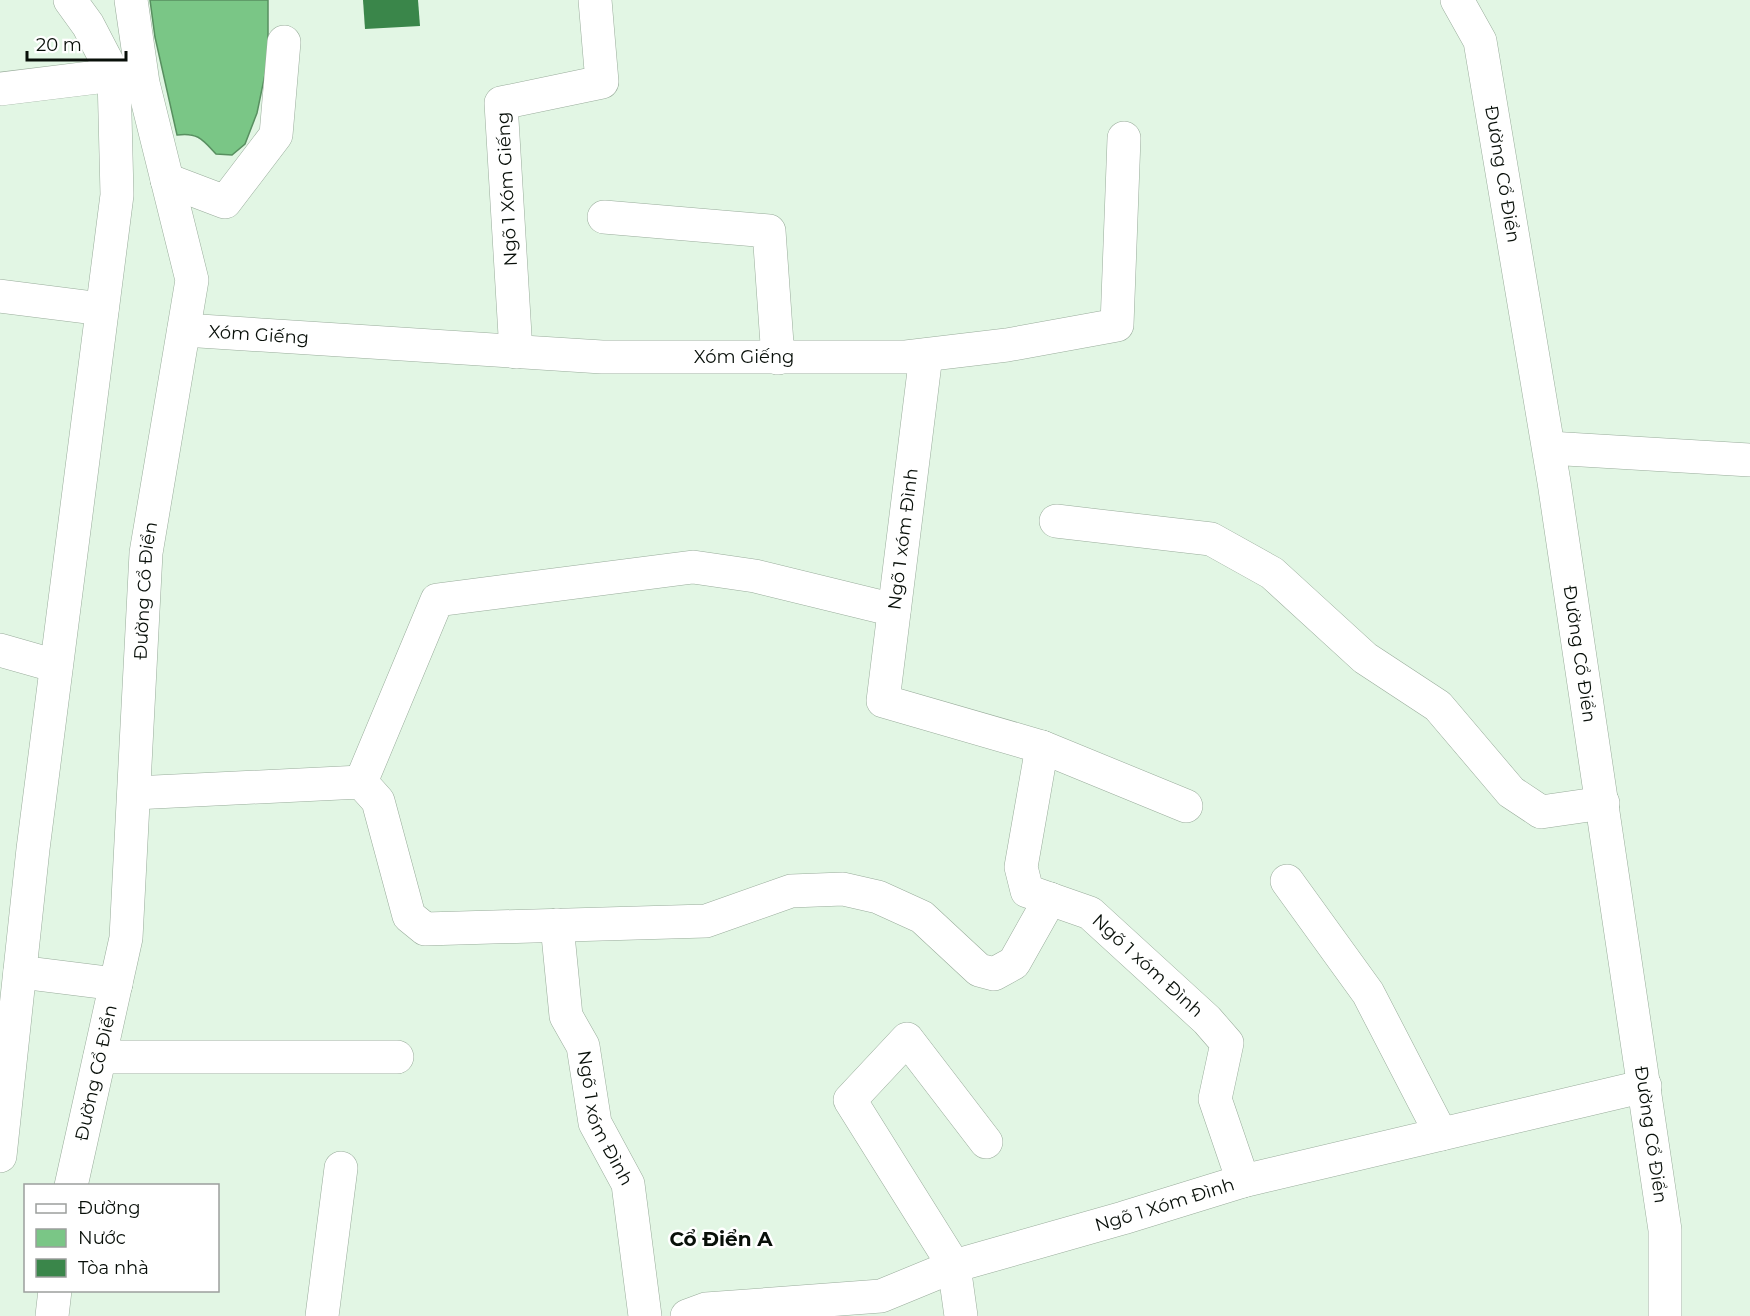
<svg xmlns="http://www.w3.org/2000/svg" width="1750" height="1316" font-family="Montserrat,sans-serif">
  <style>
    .water { fill: #7ac686; stroke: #588f60; stroke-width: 1.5 }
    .building { fill: #3a864a }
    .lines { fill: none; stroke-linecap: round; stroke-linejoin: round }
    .minor-casing { stroke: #99ac9b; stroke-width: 34 }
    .minor { stroke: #fff; stroke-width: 33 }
    .labels { text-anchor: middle; stroke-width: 5; stroke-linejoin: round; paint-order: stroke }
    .street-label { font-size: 18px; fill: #080f09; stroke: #fff }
    .neighbourhood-label { font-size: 20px; font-weight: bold; fill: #080f09; stroke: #fff }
  </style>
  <rect width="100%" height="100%" fill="#e2f6e4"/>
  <!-- water -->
  <path class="water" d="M 150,0 L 268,0 L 268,60 L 257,113 L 245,144 L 232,155 L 216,154 C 203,140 198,132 177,135 L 155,37 Z"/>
  <!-- building -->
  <path class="building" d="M 363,0 L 418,0 L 420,26 L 365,29 Z"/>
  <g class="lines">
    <!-- minor casing -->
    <g class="minor-casing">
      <g id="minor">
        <path id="s1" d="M 1457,0 L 1480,41 L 1554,482 L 1665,1230 L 1665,1316"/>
        <path d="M 0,89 L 114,75 L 135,81"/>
        <path d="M 167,180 L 225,202 L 276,135 L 284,42"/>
        <path d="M 604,217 L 769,231 L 778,358"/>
        <path d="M 0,296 L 102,309"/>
        <path id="s2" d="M 184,330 L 602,357 L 906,357 L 1007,345 L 1117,325 L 1124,138"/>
        <path d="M 516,352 L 501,103 L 602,82 L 595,0"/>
        <path d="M 926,355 L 883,701 L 1042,747"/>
        <path d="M 1549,448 L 1750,460"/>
        <path d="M 1056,521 L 1211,539 L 1272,573 L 1365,658 L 1438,706 L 1511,792 L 1541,812 L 1603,803"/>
        <path d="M 0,650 L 56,666"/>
        <path d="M 361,782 L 437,600 L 693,567 L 755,576 L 894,610"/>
        <path d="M 134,793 L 361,782 L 378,801 L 409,916 L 425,929 L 706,921 L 791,891 L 843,889 L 878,897 L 922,917 L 979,970 L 994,974 L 1014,963 L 1050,899"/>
        <path id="s3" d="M 1186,806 L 1042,747 L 1021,867 L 1027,891 L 1090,913 L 1207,1020 L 1227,1043 L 1215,1099 L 1243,1181"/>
        <path d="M 1287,881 L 1368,993 L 1441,1134"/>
        <path id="s4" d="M 557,925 L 566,1016 L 583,1046 L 595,1123 L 628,1184 L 645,1316"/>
        <path d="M 20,972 L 116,984"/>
        <path d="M 100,1057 L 397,1057"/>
        <path d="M 0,1156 L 33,849 L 117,195 L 114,75 L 88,25 L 70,0"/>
        <path id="s5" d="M 71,1186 L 126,938 L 146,553 L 192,280 L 143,83 L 131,0"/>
        <path d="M 52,1316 L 55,1290"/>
        <path d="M 322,1316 L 341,1168"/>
        <path id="s6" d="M 687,1316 L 706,1309 L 881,1296 L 954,1266 L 1123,1218 L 1243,1181 L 1645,1086"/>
        <path d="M 961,1316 L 954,1266 L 850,1100 L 907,1039 L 986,1142"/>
      </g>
    </g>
    <!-- minor -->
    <use href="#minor" class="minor"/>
  </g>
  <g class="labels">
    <!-- street labels -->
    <g class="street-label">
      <text dy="6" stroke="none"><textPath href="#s1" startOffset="182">Đường Cổ Điển</textPath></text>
      <text transform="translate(507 189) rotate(-93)" y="6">Ngõ 1 Xóm Giếng</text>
      <text dy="6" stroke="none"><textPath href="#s2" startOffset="75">Xóm Giếng</textPath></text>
      <text dy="6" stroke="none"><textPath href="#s2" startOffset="561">Xóm Giếng</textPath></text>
      <text transform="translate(903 539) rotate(-83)" y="6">Ngõ 1 xóm Đình</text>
      <text dy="6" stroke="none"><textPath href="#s5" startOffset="602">Đường Cổ Điển</textPath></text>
      <text dy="6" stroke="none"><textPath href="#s1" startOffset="668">Đường Cổ Điển</textPath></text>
      <text dy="6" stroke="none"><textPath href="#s3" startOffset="447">Ngõ 1 xóm Đình</textPath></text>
      <text dy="6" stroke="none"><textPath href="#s5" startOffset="116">Đường Cổ Điển</textPath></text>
      <text dy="6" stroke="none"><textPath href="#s4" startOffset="202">Ngõ 1 xóm Đình</textPath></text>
      <text dy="6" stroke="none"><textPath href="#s1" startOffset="1154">Đường Cổ Điển</textPath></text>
      <text dy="6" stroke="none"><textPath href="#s6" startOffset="494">Ngõ 1 Xóm Đình</textPath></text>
    </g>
    <!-- neighbourhood labels -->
    <g class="neighbourhood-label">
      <text x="721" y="1246">Cổ Điển A</text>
    </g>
  </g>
  <!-- legend -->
  <rect x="24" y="1184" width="195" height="108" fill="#ffffff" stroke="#9c9f9d" stroke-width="1.5"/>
  <rect x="36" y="1204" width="30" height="9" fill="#ffffff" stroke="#9c9f9d" stroke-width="1.5"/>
  <text x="78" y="1214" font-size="18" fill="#080f09">Đường</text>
  <rect x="36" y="1229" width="30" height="18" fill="#7ac686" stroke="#9c9f9d" stroke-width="1.5"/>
  <text x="78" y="1244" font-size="18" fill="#080f09">Nước</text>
  <rect x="36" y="1259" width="30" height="18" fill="#3a864a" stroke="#9c9f9d" stroke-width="1.5"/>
  <text x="78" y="1274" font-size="18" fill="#080f09">Tòa nhà</text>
  <!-- scale -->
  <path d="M27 51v9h99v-9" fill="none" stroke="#080f09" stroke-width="3"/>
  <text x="36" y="51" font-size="18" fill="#080f09" stroke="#ffffff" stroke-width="4.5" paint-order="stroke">20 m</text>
</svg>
